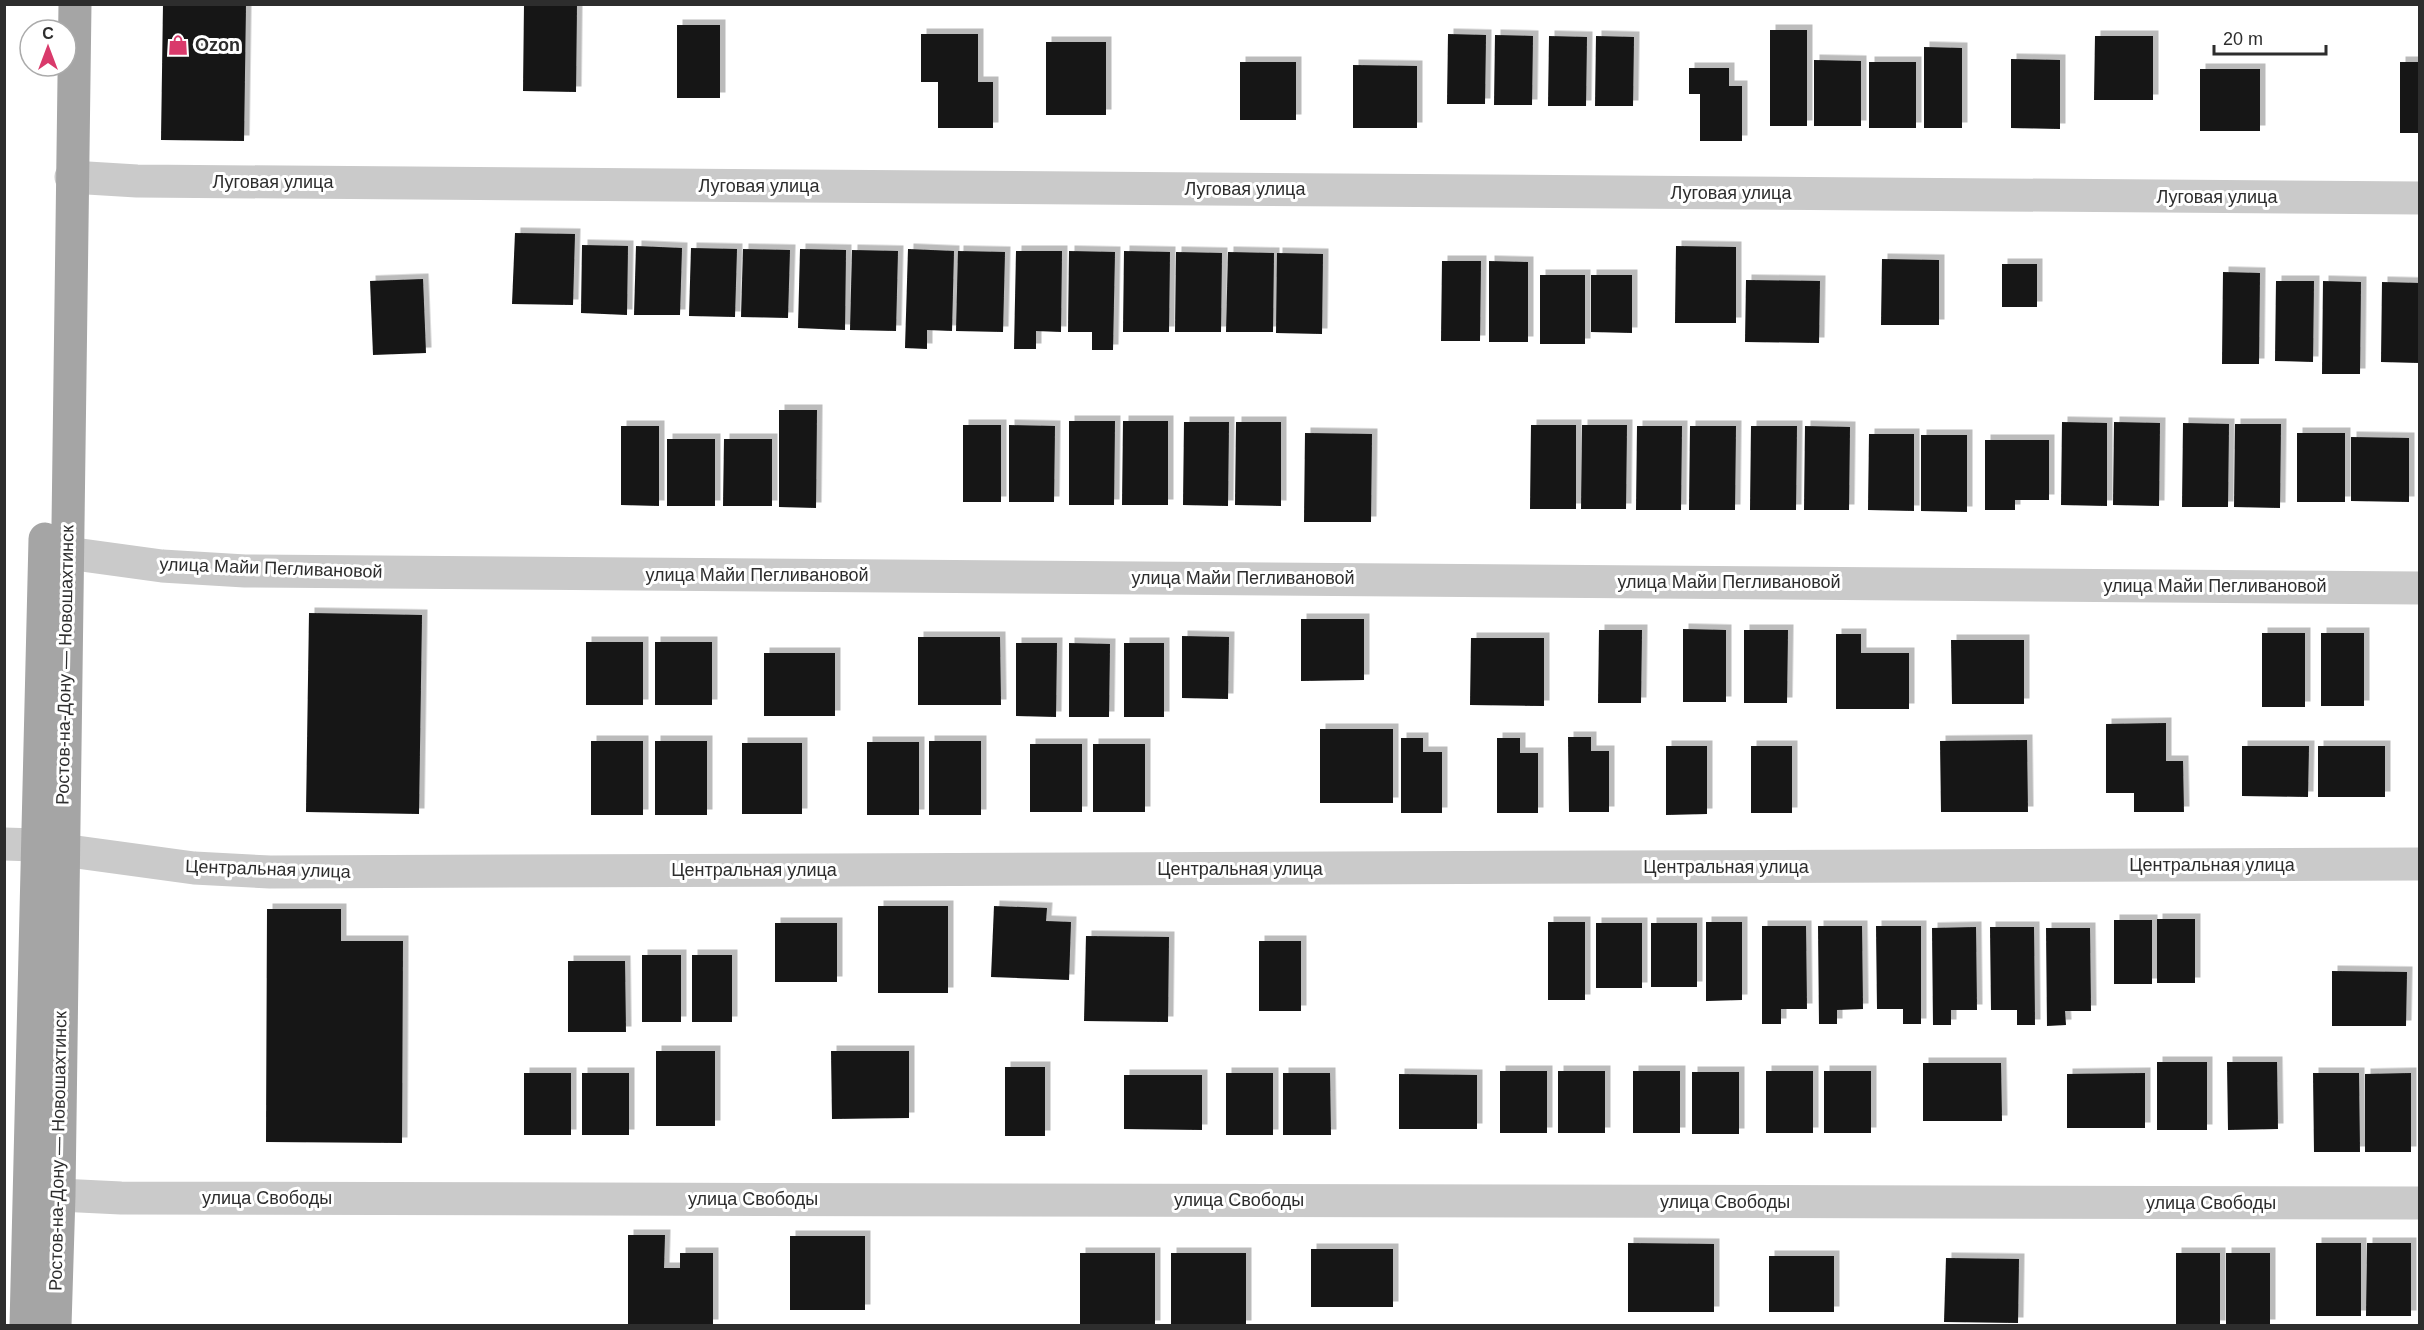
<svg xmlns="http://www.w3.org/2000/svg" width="2424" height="1330" font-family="Helvetica,sans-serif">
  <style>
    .building { fill: #141414; filter: url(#shadow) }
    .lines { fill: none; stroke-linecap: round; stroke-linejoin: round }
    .minor { stroke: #cacaca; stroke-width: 33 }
    .major { stroke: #a5a5a5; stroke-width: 33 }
    .labels { text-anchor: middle; stroke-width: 6; stroke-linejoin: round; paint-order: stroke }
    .poi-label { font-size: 18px; font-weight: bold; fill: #2d2d2d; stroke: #fff; text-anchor: start }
    .street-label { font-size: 18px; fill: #2d2d2d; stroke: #fff }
  </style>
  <defs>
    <filter id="shadow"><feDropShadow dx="5.5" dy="-5.5" stdDeviation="0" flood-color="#0004"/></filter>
  </defs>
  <rect width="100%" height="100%" fill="#fff"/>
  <!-- building -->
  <path class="building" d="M 163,4 L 246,4 L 244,141 L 161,140 Z
    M 524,4 L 577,4 L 576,92 L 523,91 Z
    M 677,25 L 720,25 L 720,98 L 677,98 Z
    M 1770,30 L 1807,30 L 1807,126 L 1770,126 Z
    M 921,34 L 978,34 L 978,82 L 993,82 L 993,128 L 938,128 L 938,82 L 921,82 Z
    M 1448,34 L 1486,35 L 1485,104 L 1447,104 Z
    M 1495,35 L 1533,36 L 1532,105 L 1494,105 Z
    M 1549,36 L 1587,37 L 1586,106 L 1548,106 Z
    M 1596,36 L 1634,37 L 1633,106 L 1595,106 Z
    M 2095,36 L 2153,36 L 2153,100 L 2094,100 Z
    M 1046,42 L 1106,42 L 1106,115 L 1046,115 Z
    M 1924,47 L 1962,48 L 1962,128 L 1924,128 Z
    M 2011,59 L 2060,60 L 2060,129 L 2011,128 Z
    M 1814,60 L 1861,61 L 1861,126 L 1814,126 Z
    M 1240,62 L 1296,62 L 1296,120 L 1240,120 Z
    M 1869,62 L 1916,62 L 1916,128 L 1869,128 Z
    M 2400,62 L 2420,62 L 2420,133 L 2400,133 Z
    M 1353,65 L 1417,66 L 1417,128 L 1353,128 Z
    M 1689,68 L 1729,68 L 1729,86 L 1742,86 L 1742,141 L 1700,141 L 1700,94 L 1689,94 Z
    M 2200,69 L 2260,69 L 2260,131 L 2200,131 Z
    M 515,233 L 575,234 L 573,305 L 512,304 Z
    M 582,245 L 628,246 L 627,315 L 581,313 Z
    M 636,246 L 682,248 L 680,315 L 634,315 Z
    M 1676,246 L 1736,247 L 1736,323 L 1675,323 Z
    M 691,248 L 737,249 L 735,317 L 689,316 Z
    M 743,249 L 790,250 L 788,318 L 741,317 Z
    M 800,249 L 846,250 L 845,330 L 798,328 Z
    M 908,249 L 954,251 L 952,331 L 927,330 L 927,349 L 905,348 Z
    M 852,250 L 898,251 L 896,331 L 850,330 Z
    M 958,251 L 1005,252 L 1003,332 L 956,331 Z
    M 1016,251 L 1062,251 L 1061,332 L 1036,331 L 1036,349 L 1014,349 Z
    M 1069,251 L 1115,252 L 1113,350 L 1092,350 L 1092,332 L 1068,332 Z
    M 1124,251 L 1170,252 L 1169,332 L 1123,332 Z
    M 1176,252 L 1222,253 L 1221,332 L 1175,332 Z
    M 1228,252 L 1274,253 L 1273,332 L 1226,332 Z
    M 1277,253 L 1323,254 L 1322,334 L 1276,333 Z
    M 1882,259 L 1939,260 L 1939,325 L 1881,325 Z
    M 1442,261 L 1481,261 L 1480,341 L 1441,341 Z
    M 1489,261 L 1528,262 L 1528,342 L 1489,342 Z
    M 2002,264 L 2037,264 L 2037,307 L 2002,307 Z
    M 2223,272 L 2260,273 L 2259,364 L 2222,364 Z
    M 1540,275 L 1585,275 L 1585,344 L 1540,344 Z
    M 1591,275 L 1632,275 L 1632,333 L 1591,332 Z
    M 423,279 L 426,353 L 373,355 L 370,281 Z
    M 1746,280 L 1820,281 L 1819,343 L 1745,342 Z
    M 2276,281 L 2314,281 L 2313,362 L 2275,361 Z
    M 2323,281 L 2361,282 L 2360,374 L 2322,374 Z
    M 2382,282 L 2420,283 L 2419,363 L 2381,362 Z
    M 779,410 L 817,410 L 816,508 L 779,507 Z
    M 1069,421 L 1115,421 L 1114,505 L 1069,505 Z
    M 1123,421 L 1168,421 L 1168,505 L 1122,505 Z
    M 1184,422 L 1229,422 L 1228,506 L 1183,505 Z
    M 1236,422 L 1281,422 L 1281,506 L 1235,505 Z
    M 2062,422 L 2107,423 L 2107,506 L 2061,505 Z
    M 2114,422 L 2160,423 L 2159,506 L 2113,505 Z
    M 2183,423 L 2229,424 L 2228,507 L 2182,507 Z
    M 2235,424 L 2281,424 L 2280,508 L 2234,507 Z
    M 963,425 L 1001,425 L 1001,502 L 963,502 Z
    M 1009,425 L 1055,426 L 1054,502 L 1009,502 Z
    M 1531,425 L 1576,425 L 1576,509 L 1530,509 Z
    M 1582,425 L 1627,425 L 1626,509 L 1581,509 Z
    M 621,426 L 659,426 L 659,506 L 621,505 Z
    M 1637,426 L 1682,426 L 1681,510 L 1636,510 Z
    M 1690,426 L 1736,426 L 1735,510 L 1689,510 Z
    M 1751,426 L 1797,426 L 1796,510 L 1750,510 Z
    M 1805,426 L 1850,427 L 1849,510 L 1804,510 Z
    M 1305,433 L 1372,434 L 1371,522 L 1304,522 Z
    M 2297,433 L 2345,433 L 2345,502 L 2297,502 Z
    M 1869,434 L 1914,434 L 1914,511 L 1868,510 Z
    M 1921,435 L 1967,435 L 1967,512 L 1921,511 Z
    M 2351,437 L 2409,438 L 2409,502 L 2351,501 Z
    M 667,439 L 715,439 L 715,506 L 667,506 Z
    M 724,439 L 772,439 L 772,506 L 723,506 Z
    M 1985,440 L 2049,440 L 2049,500 L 2015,500 L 2015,510 L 1985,510 Z
    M 309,613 L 422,615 L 419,814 L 306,812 Z
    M 1301,619 L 1364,619 L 1364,680 L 1301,681 Z
    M 1683,629 L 1726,630 L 1726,702 L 1683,702 Z
    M 1599,630 L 1642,630 L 1641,703 L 1598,703 Z
    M 1744,630 L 1788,630 L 1787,703 L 1744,703 Z
    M 2262,633 L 2305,633 L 2305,707 L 2262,707 Z
    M 2321,633 L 2364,633 L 2364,706 L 2321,706 Z
    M 1836,634 L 1861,634 L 1861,653 L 1909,653 L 1909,709 L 1836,709 Z
    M 1182,636 L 1229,637 L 1228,699 L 1182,698 Z
    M 918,637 L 1000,637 L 1001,705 L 918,705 Z
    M 1471,638 L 1544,638 L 1544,706 L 1470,705 Z
    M 1951,640 L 2024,640 L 2024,704 L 1952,704 Z
    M 586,642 L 643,642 L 643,705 L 586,705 Z
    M 655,642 L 712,642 L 712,705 L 655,705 Z
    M 1016,643 L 1057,643 L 1056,717 L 1016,716 Z
    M 1069,643 L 1110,644 L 1109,717 L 1069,717 Z
    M 1124,643 L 1164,643 L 1164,717 L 1124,717 Z
    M 764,653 L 835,653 L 835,716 L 764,716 Z
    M 2166,723 L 2166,761 L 2183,761 L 2184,812 L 2134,812 L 2134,793 L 2106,793 L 2106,724 Z
    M 1320,729 L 1393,729 L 1393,803 L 1320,803 Z
    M 1568,737 L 1591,737 L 1591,751 L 1609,751 L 1609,812 L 1569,812 Z
    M 1401,738 L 1423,738 L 1423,752 L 1442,752 L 1442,813 L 1401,813 Z
    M 1497,738 L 1520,738 L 1520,753 L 1538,753 L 1538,813 L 1497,813 Z
    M 2027,740 L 2028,812 L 1941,812 L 1940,741 Z
    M 591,741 L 643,741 L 643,815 L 591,815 Z
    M 655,741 L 707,741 L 707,815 L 655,815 Z
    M 929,741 L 981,741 L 981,815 L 929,815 Z
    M 867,742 L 919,742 L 919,815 L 867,815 Z
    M 742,743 L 802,743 L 802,814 L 742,814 Z
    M 1030,744 L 1082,744 L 1082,812 L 1030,812 Z
    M 1093,744 L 1145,744 L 1145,812 L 1093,812 Z
    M 1666,746 L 1707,746 L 1707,814 L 1666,815 Z
    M 1751,746 L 1792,746 L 1792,813 L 1751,813 Z
    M 2242,746 L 2309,746 L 2308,797 L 2242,796 Z
    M 2318,746 L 2385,746 L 2385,797 L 2318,797 Z
    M 878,906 L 948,906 L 948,993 L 878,993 Z
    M 994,906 L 1047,908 L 1046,921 L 1071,922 L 1069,980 L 991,977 Z
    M 267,909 L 341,909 L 341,941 L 403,941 L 402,1143 L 266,1142 Z
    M 2157,919 L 2195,919 L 2195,983 L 2157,983 Z
    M 2114,920 L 2152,920 L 2152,984 L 2114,984 Z
    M 1548,922 L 1585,922 L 1585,1000 L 1548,1000 Z
    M 1706,922 L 1742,922 L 1742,1000 L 1706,1001 Z
    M 775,923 L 837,923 L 837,982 L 775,982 Z
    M 1596,923 L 1642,923 L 1642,988 L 1596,988 Z
    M 1651,923 L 1697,923 L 1697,987 L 1651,987 Z
    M 1762,926 L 1806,926 L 1807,1009 L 1781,1009 L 1781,1024 L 1762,1024 Z
    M 1818,926 L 1862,926 L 1863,1009 L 1837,1010 L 1837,1024 L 1819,1024 Z
    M 1876,926 L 1921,926 L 1921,1024 L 1903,1024 L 1903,1009 L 1877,1009 Z
    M 1976,927 L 1977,1010 L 1951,1010 L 1951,1025 L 1933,1025 L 1932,928 Z
    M 1990,927 L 2034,927 L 2035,1025 L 2017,1025 L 2017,1010 L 1991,1010 Z
    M 2046,928 L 2090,928 L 2091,1011 L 2065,1011 L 2066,1025 L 2047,1026 Z
    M 1086,936 L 1169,937 L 1168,1022 L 1084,1021 Z
    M 1259,941 L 1301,941 L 1301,1011 L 1259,1011 Z
    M 642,955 L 681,955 L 681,1022 L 642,1022 Z
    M 692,955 L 732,955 L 732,1022 L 692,1022 Z
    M 568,961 L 625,961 L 626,1032 L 568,1032 Z
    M 2332,971 L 2407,972 L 2406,1026 L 2332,1026 Z
    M 656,1051 L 715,1051 L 715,1126 L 656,1126 Z
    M 831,1051 L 909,1051 L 909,1118 L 832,1119 Z
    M 2157,1062 L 2207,1062 L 2207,1130 L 2157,1130 Z
    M 2227,1062 L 2277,1062 L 2278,1129 L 2228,1130 Z
    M 1923,1063 L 2001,1063 L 2002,1121 L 1923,1121 Z
    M 1005,1067 L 1045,1067 L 1045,1136 L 1005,1136 Z
    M 1500,1071 L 1547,1071 L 1547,1133 L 1500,1133 Z
    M 1558,1071 L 1605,1071 L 1605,1133 L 1558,1133 Z
    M 1633,1071 L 1680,1071 L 1680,1133 L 1633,1133 Z
    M 1766,1071 L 1813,1071 L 1813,1133 L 1766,1133 Z
    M 1824,1071 L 1871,1071 L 1871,1133 L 1824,1133 Z
    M 1692,1072 L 1739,1072 L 1739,1134 L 1692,1134 Z
    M 524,1073 L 571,1073 L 571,1135 L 524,1135 Z
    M 582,1073 L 629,1073 L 629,1135 L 582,1135 Z
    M 1226,1073 L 1273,1073 L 1273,1135 L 1226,1135 Z
    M 1283,1073 L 1330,1073 L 1331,1135 L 1283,1135 Z
    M 2145,1073 L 2145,1128 L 2067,1128 L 2067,1074 Z
    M 2313,1073 L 2359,1073 L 2360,1152 L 2314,1152 Z
    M 2411,1073 L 2411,1152 L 2365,1152 L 2365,1074 Z
    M 1399,1074 L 1477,1075 L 1477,1129 L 1399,1129 Z
    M 1124,1075 L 1202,1075 L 1202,1130 L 1124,1129 Z
    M 628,1235 L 665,1235 L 664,1268 L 680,1268 L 680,1253 L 713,1253 L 713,1325 L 628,1325 Z
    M 790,1236 L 865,1236 L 865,1310 L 790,1310 Z
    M 1628,1243 L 1714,1244 L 1714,1312 L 1628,1312 Z
    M 2316,1243 L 2361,1243 L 2361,1316 L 2316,1316 Z
    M 2367,1243 L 2411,1243 L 2411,1316 L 2366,1316 Z
    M 1311,1249 L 1393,1249 L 1393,1307 L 1311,1307 Z
    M 1080,1253 L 1155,1253 L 1155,1326 L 1080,1326 Z
    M 1171,1253 L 1246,1253 L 1246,1326 L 1171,1326 Z
    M 2176,1253 L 2220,1253 L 2220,1326 L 2176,1325 Z
    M 2226,1253 L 2270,1253 L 2270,1325 L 2226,1325 Z
    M 1769,1256 L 1834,1256 L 1834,1312 L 1769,1312 Z
    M 1946,1258 L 2019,1259 L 2018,1323 L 1944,1322 Z"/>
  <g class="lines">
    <!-- minor -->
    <path class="minor" d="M 71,177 L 137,181 L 2420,198
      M 67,553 L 162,566 L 245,571 L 2420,588
      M 4,844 L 36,845
      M 62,850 L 194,868 L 270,872 L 2420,864
      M 59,1195 L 121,1198 L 2420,1203"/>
    <!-- major -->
    <path class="major" d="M 26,1326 L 45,539
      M 55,1326 L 59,1195 L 75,4"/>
  </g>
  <!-- icons -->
  <defs>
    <g id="shop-bare" transform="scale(1.62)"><path d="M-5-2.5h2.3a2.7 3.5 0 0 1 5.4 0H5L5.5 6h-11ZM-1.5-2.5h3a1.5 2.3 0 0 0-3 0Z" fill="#d93a6b" stroke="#fff" stroke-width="2.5" paint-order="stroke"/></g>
  </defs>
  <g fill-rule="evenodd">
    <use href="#shop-bare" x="178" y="45"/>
  </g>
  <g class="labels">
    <!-- poi labels -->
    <g class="poi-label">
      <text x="195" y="51">Ozon</text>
    </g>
    <!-- street labels -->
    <g class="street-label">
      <text x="273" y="188">Луговая улица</text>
      <text x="759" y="192">Луговая улица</text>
      <text x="1245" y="195">Луговая улица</text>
      <text x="1731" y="199">Луговая улица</text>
      <text x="2217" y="203">Луговая улица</text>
      <text transform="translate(271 568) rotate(2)" y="6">улица Майи Пегливановой</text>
      <text x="757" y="581">улица Майи Пегливановой</text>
      <text x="1243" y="584">улица Майи Пегливановой</text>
      <text x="1729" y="588">улица Майи Пегливановой</text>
      <text x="2215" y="592">улица Майи Пегливановой</text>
      <text transform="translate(65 665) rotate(-89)" y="6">Ростов-на-Дону — Новошахтинск</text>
      <text x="2212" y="871">Центральная улица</text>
      <text x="1726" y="873">Центральная улица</text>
      <text transform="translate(268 869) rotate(2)" y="6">Центральная улица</text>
      <text x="1240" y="875">Центральная улица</text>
      <text x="754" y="876">Центральная улица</text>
      <text transform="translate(58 1151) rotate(-89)" y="6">Ростов-на-Дону — Новошахтинск</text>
      <text x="267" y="1204">улица Свободы</text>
      <text x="753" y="1205">улица Свободы</text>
      <text x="1239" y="1206">улица Свободы</text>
      <text x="1725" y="1208">улица Свободы</text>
      <text x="2211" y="1209">улица Свободы</text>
    </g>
  </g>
  <!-- border -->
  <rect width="2424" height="1330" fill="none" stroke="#2d2d2d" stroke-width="12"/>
  <!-- north arrow -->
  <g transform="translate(48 48)"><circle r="28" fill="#ffffff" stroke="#ababab" stroke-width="1.5"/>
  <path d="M0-4.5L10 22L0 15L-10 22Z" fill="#d93a6b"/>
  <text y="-9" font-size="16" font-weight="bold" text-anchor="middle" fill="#2d2d2d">С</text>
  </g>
  <!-- scale -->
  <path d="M2214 45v9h112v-9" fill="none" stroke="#2d2d2d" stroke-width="3"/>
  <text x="2223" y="45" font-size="18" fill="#2d2d2d" stroke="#ffffff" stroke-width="4.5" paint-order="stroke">20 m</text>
</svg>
